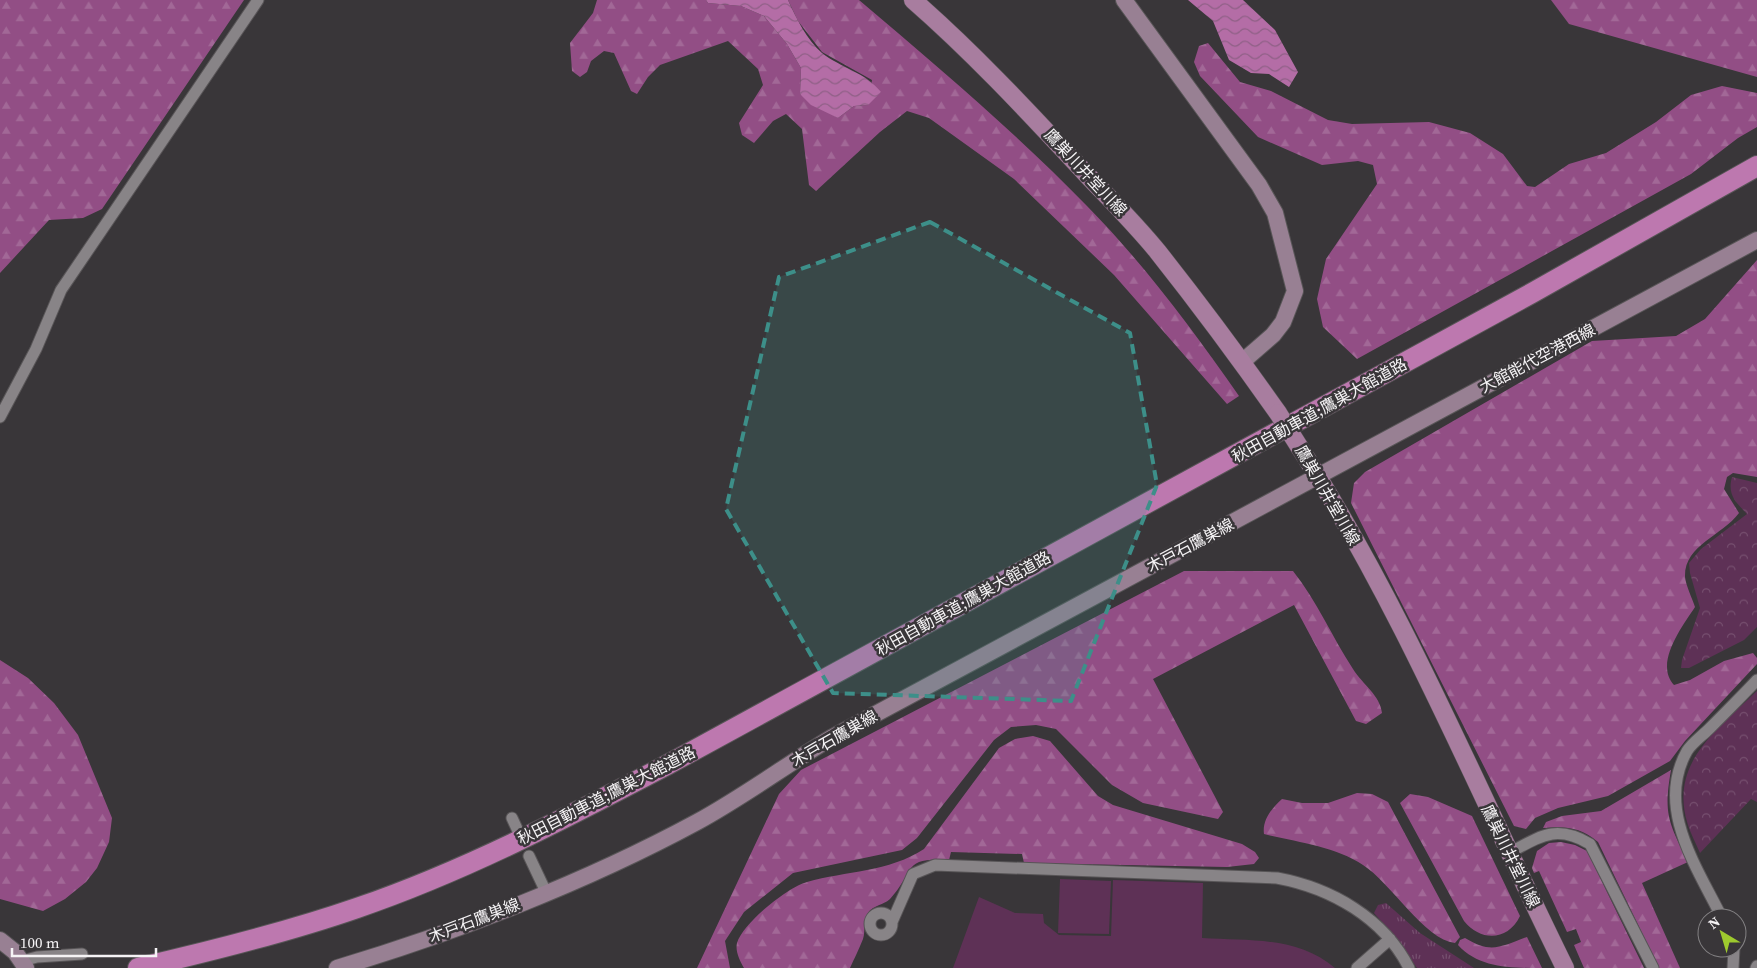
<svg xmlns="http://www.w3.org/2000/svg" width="1757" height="968" font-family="'Source Serif 4','Noto Sans JP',serif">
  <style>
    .grass { fill: url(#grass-tufts) }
    .forest { fill: url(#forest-firs) }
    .park { fill: url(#park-crowns) }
    .garden { fill: #5e3156 }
    .water { fill: url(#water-waves) }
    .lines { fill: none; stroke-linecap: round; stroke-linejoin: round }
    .street-casing { stroke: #585557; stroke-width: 13 }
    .secondary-casing { stroke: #585557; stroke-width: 18 }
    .primary-casing { stroke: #585557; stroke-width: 19 }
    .highway-casing { stroke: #585557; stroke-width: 22 }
    .street { stroke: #888487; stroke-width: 11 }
    .secondary { stroke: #988093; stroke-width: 16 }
    .primary { stroke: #a87d9f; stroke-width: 18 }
    .highway { stroke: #bd78af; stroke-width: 20 }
    .primary-bridge-casing { stroke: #585557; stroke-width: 19; stroke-linecap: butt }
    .primary-bridge { stroke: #a87d9f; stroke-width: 18 }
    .marked { fill: #3d8f89; fill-opacity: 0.2; stroke: #3d8f89; stroke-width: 4; stroke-dasharray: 10 6; stroke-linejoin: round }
    .labels { text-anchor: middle; stroke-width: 5; stroke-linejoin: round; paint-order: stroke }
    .street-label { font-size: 16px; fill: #f5f3f5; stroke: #393639 }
  </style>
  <defs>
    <pattern id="grass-tufts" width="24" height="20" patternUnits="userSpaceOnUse" patternTransform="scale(1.25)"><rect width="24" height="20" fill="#5e3156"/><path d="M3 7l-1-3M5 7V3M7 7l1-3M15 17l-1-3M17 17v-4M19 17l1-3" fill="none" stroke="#764f6f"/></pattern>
    <pattern id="forest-firs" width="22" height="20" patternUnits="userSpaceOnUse" patternTransform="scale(1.25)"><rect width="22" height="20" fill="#924e85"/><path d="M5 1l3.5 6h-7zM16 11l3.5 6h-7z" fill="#a26897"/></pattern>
    <pattern id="park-crowns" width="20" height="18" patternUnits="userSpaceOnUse" patternTransform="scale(1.25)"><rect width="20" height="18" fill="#5e3156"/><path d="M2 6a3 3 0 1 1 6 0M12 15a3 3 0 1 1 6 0" fill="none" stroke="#764f6f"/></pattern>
    <pattern id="water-waves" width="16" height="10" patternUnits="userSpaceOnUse" patternTransform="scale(1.25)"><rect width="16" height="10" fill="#b46da6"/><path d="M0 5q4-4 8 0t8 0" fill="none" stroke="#8f6086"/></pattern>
  </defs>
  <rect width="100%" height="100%" fill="#393639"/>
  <!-- grass -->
  <path class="grass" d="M 1386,903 L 1420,933 L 1474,968 L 1417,968 L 1394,935 L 1374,913 L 1378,905 Z"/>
  <!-- forest -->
  <path class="forest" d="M 0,0 L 244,0 L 102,209 L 83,218 L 49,220 L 0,273 Z
    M 597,0 L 706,0 L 708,3 L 741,6 L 764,16 L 787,44 L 801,68 L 800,94 L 838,118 L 854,106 L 868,105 L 872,80 L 822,52 L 798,21 L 788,0 L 859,0 C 937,66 1016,133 1087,206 C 1144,264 1193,330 1239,396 L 1227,404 L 1114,275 L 1014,179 L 929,118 L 907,111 L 880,132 L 816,191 L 809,185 L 802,129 L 786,114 L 773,121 L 754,143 L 742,135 L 739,123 L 763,85 L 758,69 L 728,41 L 660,65 L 648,77 L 637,94 L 631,91 L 614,53 L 604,51 L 591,61 L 587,72 L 580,77 L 572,71 L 570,43 L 593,13 Z
    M 1551,0 L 1757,0 L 1757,77 L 1569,24 Z
    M 1208,43 L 1240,82 L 1271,91 L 1328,120 L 1352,124 L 1429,122 L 1470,133 L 1503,154 L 1527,186 L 1535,187 L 1569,164 L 1606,153 L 1656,122 L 1691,95 L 1722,86 L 1757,93 L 1757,127 L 1738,138 L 1691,174 L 1357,359 L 1323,327 L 1317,299 L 1326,259 L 1377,184 L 1373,165 L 1358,161 L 1322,165 L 1258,137 L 1200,76 L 1194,62 L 1199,46 Z
    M 1757,260 L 1757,477 L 1733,473 L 1727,477 L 1724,489 L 1739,513 C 1722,536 1684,545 1685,577 C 1686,586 1692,598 1695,607 C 1682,627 1654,663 1674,685 L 1690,680 L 1724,661 L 1753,653 L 1757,658 L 1757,664 L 1685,741 L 1670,761 L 1608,796 L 1558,808 L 1535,818 L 1526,829 L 1514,826 L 1351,503 L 1354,483 L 1365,472 L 1592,341 L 1676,336 L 1705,319 Z
    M 1184,571 L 1293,571 C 1317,601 1332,637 1353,669 C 1363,685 1380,695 1382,713 L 1366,724 L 1356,721 L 1294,605 L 1153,679 L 1223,812 L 1218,819 L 1143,803 L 1112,785 L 1056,729 L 1036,725 L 1011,727 L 994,740 L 917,838 L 902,850 L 793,873 L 744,912 L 725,941 L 730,968 L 697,968 L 779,794 L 801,770 Z
    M 0,660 L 28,678 L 54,703 L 78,735 L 112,818 L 109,842 L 97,868 L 86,882 L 65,899 L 43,911 L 0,899 Z
    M 1033,736 L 1050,741 L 1098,796 L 1113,805 L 1242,844 L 1255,852 L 1259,858 L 1254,864 L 1227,867 L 1024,863 L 1022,854 L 951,852 L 949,860 C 901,857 916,871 890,899 C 884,905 873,905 868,913 C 862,922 866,930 863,939 C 859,949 854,959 850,968 L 744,968 C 740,961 735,951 737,943 C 743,923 788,887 807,882 C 846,871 889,872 924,849 L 999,748 L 1015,739 Z
    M 1671,770 C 1663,815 1669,823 1688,862 L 1642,883 L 1680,968 L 1659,968 L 1598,842 C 1580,827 1566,826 1543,828 L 1546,822 L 1562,816 L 1601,811 Z
    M 1357,793 L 1372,794 L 1388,802 L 1460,937 L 1455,943 C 1425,940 1390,882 1363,865 C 1335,846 1296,842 1264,834 C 1262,820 1272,808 1282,799 L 1302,803 L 1328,803 Z
    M 1410,794 L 1428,797 L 1472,816 L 1520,916 C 1508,941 1481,942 1464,921 L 1400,803 Z
    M 1561,842 L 1575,845 L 1587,851 L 1644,968 L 1584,968 L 1574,945 L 1581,942 L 1576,929 L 1567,932 L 1539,871 L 1534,873 L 1532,868 L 1537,851 L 1549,843 Z
    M 1527,937 L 1542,968 C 1510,968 1479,968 1458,945 L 1460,940 L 1465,938 C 1491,954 1500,947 1527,937 Z"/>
  <!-- park -->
  <path class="park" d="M 1732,477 L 1757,483 L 1757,627 L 1744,640 L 1689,668 L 1681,668 L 1682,660 L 1700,608 L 1690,573 L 1689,563 L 1701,549 L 1747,514 C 1736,502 1727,495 1732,477 Z
    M 1757,691 L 1757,802 L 1751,799 L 1700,853 C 1696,844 1691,834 1688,825 C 1668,763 1718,729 1757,691 Z"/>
  <!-- garden -->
  <path class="garden" d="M 1060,879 L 1111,881 L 1109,934 L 1058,933 Z
    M 1113,880 L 1203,883 L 1202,938 C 1249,941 1297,936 1335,968 L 953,968 L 979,897 L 1015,913 L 1043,914 L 1044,923 L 1059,935 L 1111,936 Z"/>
  <!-- water -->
  <path class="water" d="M 706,0 L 788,0 C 796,18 807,40 822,53 C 841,68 865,72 881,92 L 868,105 L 854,106 L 838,118 L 811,105 L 800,94 L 801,68 L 787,44 L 764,16 L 741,6 L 708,3 Z
    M 1188,0 L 1243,0 L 1275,30 L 1298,72 L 1289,87 L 1269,74 L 1251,73 L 1229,60 L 1213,21 Z"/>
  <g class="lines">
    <!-- street casing -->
    <g class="street-casing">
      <path id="street" d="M 0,417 L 36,349 L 61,290 L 258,0
        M 512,818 L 518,831
        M 1509,853 C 1541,836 1556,824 1590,844 L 1653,968
        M 529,856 L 546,892
        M870 924a11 11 0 1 1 22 0a11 11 0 1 1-22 0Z
        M 1722,918 C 1697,867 1655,808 1687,751 C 1692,743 1702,736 1709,729 C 1725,713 1741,697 1757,680
        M 892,922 L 913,874 L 935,865 L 1277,878 C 1331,888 1384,918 1409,968
        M 22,961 L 37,957 L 82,954
        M 1357,968 L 1390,939
        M 1733,968 L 1734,948
        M 1756,968 L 1757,966"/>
    </g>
    <!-- secondary casing -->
    <g class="secondary-casing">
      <path id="secondary" d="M 1124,0 L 1259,185 L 1275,213 L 1295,291 L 1283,322 L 1273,335 L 1242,362
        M 0,940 L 15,952 L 26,968
        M 337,968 C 457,932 586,882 697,822 C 743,797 786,765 831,738 L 1757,240"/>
    </g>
    <!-- primary casing -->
    <g class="primary-casing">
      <path id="primary" d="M 913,0 C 976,55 1032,116 1089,177 C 1113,202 1137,226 1158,252 C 1200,305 1240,359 1278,413
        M 1300,448 C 1405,612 1479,794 1565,968"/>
    </g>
    <!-- highway casing -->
    <g class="highway-casing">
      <path id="highway" d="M 138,968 C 212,951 285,933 357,908 C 465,871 566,818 667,765 L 1532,293 L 1757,166"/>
    </g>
    <!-- street -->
    <use href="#street" class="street"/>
    <!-- secondary -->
    <use href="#secondary" class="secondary"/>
    <!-- primary -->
    <use href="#primary" class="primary"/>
    <!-- highway -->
    <use href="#highway" class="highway"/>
    <!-- primary-bridge casing -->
    <g class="primary-bridge-casing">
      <path id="primary-bridge" d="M 1278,413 L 1300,448"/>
    </g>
    <!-- primary-bridge -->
    <use href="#primary-bridge" class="primary-bridge"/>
  </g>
  <!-- marked area -->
  <path class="marked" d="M 930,222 L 1130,333 L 1157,485 L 1071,701 L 833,693 L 726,509 L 779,277 Z"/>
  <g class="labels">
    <!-- street labels -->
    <g class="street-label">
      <text transform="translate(1086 172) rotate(47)" y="6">鷹巣川井堂川線</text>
      <text transform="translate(1537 358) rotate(-28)" y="6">大館能代空港西線</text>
      <text transform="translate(1319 410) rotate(-29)" y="6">秋田自動車道;鷹巣大館道路</text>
      <text transform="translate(1328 495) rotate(60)" y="6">鷹巣川井堂川線</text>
      <text transform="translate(1190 545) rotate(-28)" y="6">木戸石鷹巣線</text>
      <text transform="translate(963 603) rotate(-29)" y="6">秋田自動車道;鷹巣大館道路</text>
      <text transform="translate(834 738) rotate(-30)" y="6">木戸石鷹巣線</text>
      <text transform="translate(606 795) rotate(-27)" y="6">秋田自動車道;鷹巣大館道路</text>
      <text transform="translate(1511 856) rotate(64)" y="6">鷹巣川井堂川線</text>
      <text transform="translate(474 920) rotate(-21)" y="6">木戸石鷹巣線</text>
    </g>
  </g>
  <!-- north arrow -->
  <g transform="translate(1722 933) rotate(322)"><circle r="24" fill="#393639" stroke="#848284"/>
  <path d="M0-4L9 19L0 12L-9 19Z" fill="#9eca2e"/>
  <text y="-8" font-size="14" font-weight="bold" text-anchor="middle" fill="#f5f3f5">N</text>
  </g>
  <!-- scale -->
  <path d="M12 948v8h144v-8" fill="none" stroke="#f5f3f5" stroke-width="2.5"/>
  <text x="20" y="948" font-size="15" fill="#f5f3f5" stroke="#393639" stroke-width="4" paint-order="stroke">100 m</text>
</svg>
